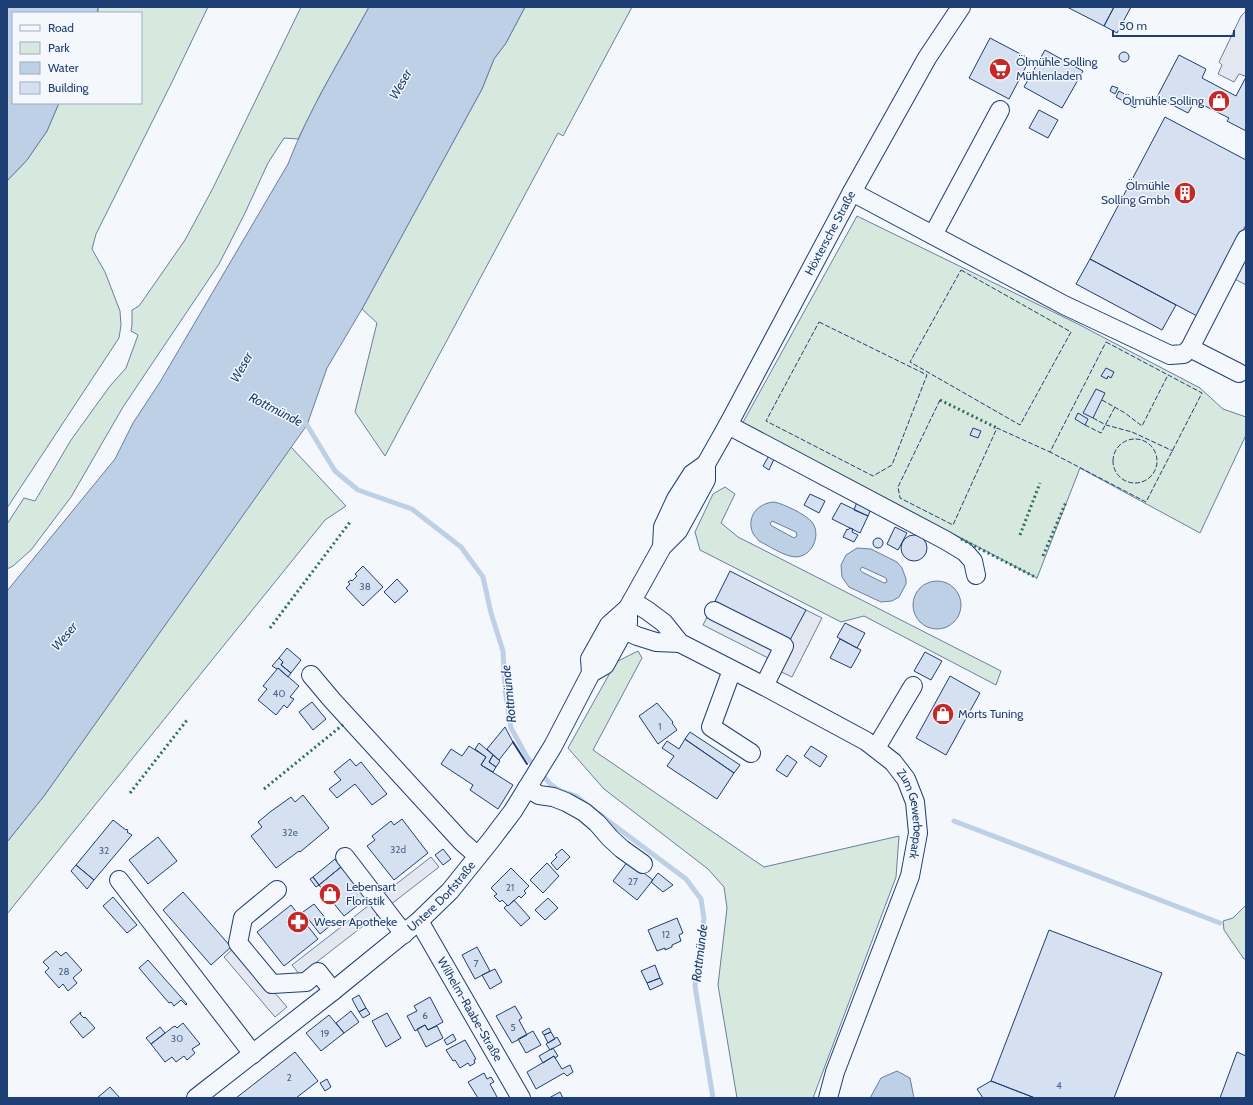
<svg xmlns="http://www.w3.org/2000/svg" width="1253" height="1105" font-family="Cabin,sans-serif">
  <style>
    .green { fill: #d7e8df; stroke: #687fa3 }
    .parking { fill: #e3e8f0; stroke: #687fa3 }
    .water { fill: #bed0e5; stroke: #687fa3; fill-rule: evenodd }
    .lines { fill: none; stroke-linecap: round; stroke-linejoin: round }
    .stream { stroke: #bed0e5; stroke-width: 5 }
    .building { fill: #d5e0f0; stroke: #1d3f73 }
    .minor-casing { stroke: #1d3f73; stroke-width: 20 }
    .minor { stroke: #f4f7fb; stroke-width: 18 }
    .hedge { stroke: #2c6c60; stroke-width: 3; stroke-dasharray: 2 3; stroke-linecap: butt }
    .fence { stroke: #1d3f73; stroke-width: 1; stroke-dasharray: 5 2; stroke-linecap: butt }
    .wall { stroke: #1d3f73; stroke-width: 2 }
    .labels { text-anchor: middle; stroke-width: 3; stroke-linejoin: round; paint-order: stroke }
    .number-label { font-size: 10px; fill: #4b6792 }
    .poi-label { font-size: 12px; fill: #1d3f73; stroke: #f4f7fb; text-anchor: start }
    .street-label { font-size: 12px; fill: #1d3f73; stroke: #f4f7fb }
    .water-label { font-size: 13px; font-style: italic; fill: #1d3f73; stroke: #f4f7fb }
  </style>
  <rect width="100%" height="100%" fill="#f4f7fb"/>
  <!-- green -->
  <path class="green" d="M 98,7 L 208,7 L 172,82 L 96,234 L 92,249 L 105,272 L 120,311 L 121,325 L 119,338 L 7,508 L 7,181 L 27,160 L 47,131 L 59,103 L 141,103 L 141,13 L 98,13 Z
    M 301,7 L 369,7 L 321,93 L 298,139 L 284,138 L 268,163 L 245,213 L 219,264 L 123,407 L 71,497 L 31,550 L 13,566 L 7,569 L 7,524 L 24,498 L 35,501 L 71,440 L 110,386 L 126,368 L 138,335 L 131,331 L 132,325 L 132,310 L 139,306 L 185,240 L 213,188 Z
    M 525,7 L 632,7 L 563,136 L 558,133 L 385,456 L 355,412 L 377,323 L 362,309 L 482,89 L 494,59 L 506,43 Z
    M 857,216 L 1078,324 L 1200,388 L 1223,409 L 1246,417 L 1246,435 L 1200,533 L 1080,468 L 1037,578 L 891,501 L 741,426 Z
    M 291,447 L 346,506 L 325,520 L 7,914 L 7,842 L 44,796 Z
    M 725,487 L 735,494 L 721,523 L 738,537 L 1001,671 L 996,685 L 864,616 L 841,622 L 700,550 L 695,532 L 713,494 Z
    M 638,651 L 642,658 L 593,750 L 764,867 L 899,836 L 896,877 L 813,1098 L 737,1098 L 718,985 L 727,908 L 724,887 L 708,869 L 604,789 L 568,748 L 616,662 Z
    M 1246,905 L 1246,959 L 1244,959 L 1224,930 L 1223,921 L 1233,918 Z"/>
  <!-- parking -->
  <path class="parking" d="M 1246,11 L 1246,74 L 1245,76 L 1239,74 L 1234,82 L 1218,74 L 1222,65 L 1219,62 L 1241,16 Z
    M 1246,255 L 1246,285 L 1233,278 Z
    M 715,601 L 789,640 L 806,610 L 822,618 L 792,677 L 773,668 L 776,662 L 703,625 Z
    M 431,857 L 439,867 L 300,975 L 292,965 Z
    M 235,947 L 287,1007 L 275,1017 L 224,957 Z"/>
  <!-- water -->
  <path class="water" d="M 7,7 L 98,7 L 97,13 L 13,13 L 13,103 L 59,103 L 47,131 L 27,160 L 7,181 Z
    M 369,7 L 525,7 L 506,43 L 494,59 L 482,89 L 362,309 L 327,368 L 307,425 L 44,796 L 7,842 L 7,591 L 115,459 L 133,423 L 160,382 L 288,164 C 309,109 341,59 369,7 Z
    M 774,502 C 784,504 805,514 812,522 C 823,537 809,562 790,556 C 779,553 769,546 759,541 C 757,538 753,535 752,531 C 747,515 759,503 774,502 ZM 772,521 L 796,532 L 797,536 L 794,538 L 772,526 L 770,524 Z
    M 857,548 L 871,549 L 897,562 L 902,568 L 906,579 L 906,584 L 899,597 L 892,601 L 881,602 L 849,587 L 842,577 L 841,565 L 846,555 ZM 862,567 L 886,578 L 887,582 L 884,583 L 862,572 L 860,570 Z
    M913 605a24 24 0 1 1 48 0a24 24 0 1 1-48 0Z
    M 897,1071 L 910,1078 L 914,1098 L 870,1098 L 881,1078 Z"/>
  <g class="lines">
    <!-- stream -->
    <path class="stream" d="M 301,422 L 307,425 L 335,471 L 358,490 L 412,509 L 461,547 L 483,577 L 491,613 L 503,651 L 505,689 L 511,728 L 527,757 L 535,767
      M 541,773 L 550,784 L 561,791 L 576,796 L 586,804
      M 599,814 L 686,879 L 701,899 L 704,919 L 695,986 L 713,1098
      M 954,821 L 1220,923"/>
  </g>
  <!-- building -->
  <path class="building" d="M 1067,7 L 1114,7 L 1104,26 Z
    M 1114,7 L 1131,7 L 1117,33 L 1104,26 Z
    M 990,38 L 1030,59 L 1009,99 L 969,78 Z
    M 1045,50 L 1083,71 L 1062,108 L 1024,87 Z
    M1119 57a5 5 0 1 1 10 0a5 5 0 1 1-10 0Z
    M 1179,55 L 1206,69 L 1202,78 L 1236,96 L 1246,77 L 1246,131 L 1227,121 L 1229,118 L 1195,101 L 1188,113 L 1157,97 Z
    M 1112,86 L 1118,88 L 1115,94 L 1110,91 Z
    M 1119,91 L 1139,102 L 1135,108 L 1116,97 Z
    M 1039,110 L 1058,120 L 1048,138 L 1029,128 Z
    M 1165,117 L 1246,160 L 1246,225 L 1197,316 L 1090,259 Z
    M 1090,259 L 1176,305 L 1162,330 L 1076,284 Z
    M 1106,368 L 1114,372 L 1111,378 L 1108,376 L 1107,379 L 1101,376 Z
    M 1096,389 L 1105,393 L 1093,418 L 1083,413 Z
    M 1078,413 L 1088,419 L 1085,425 L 1075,419 Z
    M 973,428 L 981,431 L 978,438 L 970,435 Z
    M 770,454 L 775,457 L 769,470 L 763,466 Z
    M 810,494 L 825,501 L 819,513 L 804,505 Z
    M 857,502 L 871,509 L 868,516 L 854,510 Z
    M 841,503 L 868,516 L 860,533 L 832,519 Z
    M 895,527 L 907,533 L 898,550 L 887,544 Z
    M 850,528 L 853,529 L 852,532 L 858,535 L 854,542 L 843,537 L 847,529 L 848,530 Z
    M901 548a13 13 0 1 1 26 0a13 13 0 1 1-26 0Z
    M873 543a5 5 0 1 1 10 0a5 5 0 1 1-10 0Z
    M 363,566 L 383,587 L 363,606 L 346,588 L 350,584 L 348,582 L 351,580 L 352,581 L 357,576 L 355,574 Z
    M 730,571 L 806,610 L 790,640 L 715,601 Z
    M 397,579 L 408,591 L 395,603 L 384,592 Z
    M 845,623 L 865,633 L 857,648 L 837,637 Z
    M 840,639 L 861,650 L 851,668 L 830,658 Z
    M 287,648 L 301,660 L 291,673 L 281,665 L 283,662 L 279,658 Z
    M 925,652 L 942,661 L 931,680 L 914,671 Z
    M 279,658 L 283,662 L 281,665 L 291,673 L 288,677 L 278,668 L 277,669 L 272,666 Z
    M 278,668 L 299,686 L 290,697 L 294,699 L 287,708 L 284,705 L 276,715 L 258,700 L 267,689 L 263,686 Z
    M 950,676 L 980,693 L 946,755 L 916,738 Z
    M 312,702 L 326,719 L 313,730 L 299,712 Z
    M 657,703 L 673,722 L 672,723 L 677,730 L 658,744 L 639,716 Z
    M 505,727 L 513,742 L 499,760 L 487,749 Z
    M 690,732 L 740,765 L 734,773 L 686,740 L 685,739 Z
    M 685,739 L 734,773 L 717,799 L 667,766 L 674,756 L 662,748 L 667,741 L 679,749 Z
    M 479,743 L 493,755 L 489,762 L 496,767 L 493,772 L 481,765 L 486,757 L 475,749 Z
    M 469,746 L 486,757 L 481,765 L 513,785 L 498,809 L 470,790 L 473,785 L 441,764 L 451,749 L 462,756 Z
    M 811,746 L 827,756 L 820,767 L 804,756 Z
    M 493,755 L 500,761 L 496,767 L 489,762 Z
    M 787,755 L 797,762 L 787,777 L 776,770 Z
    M 350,759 L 356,766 L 361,762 L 387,794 L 372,805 L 355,784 L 337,798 L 329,789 L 341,780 L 334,772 Z
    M 303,795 L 329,828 L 300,852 L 299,851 L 276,868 L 251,836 L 262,827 L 258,822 L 270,812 L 291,797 L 295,802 Z
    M 402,819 L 428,853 L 394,880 L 367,846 L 375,840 L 372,836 L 391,821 L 394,825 Z
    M 113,820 L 126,830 L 127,829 L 128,831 L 127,832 L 132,835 L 94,880 L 76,865 Z
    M 158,837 L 177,861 L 148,884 L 129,860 Z
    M 443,849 L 451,859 L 443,865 L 435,855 Z
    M 562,849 L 570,857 L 557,870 L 551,863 L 557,857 L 555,855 Z
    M 335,859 L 341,867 L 319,885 L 313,877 Z
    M 628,861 L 653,880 L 637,900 L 613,881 Z
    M 547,863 L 559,876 L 543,893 L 530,880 Z
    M 76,865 L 94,880 L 87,889 L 71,871 Z
    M 341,867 L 367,898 L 344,916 L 319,885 Z
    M 511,868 L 529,886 L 524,891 L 526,893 L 521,898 L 519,896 L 508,906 L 502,900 L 500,902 L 494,896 L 497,894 L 491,888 Z
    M 658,873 L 673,885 L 663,892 L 651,882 Z
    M 313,877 L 319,885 L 316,887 L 310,879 Z
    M 183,892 L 231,947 L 211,965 L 163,910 Z
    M 113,897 L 137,925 L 127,933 L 103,906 Z
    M 548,898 L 558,908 L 545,920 L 535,910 Z
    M 514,900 L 530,918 L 521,926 L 504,908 L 507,905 L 508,906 Z
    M 314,904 L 331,925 L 320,934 L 303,912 Z
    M 291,905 L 318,939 L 284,966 L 257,932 Z
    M 677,918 L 683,933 L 679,935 L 681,941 L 672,945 L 672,947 L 665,950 L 665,948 L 657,951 L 648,930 Z
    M 1049,930 L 1162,973 L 1114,1098 L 1035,1098 L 991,1081 Z
    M 477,947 L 490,971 L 475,979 L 462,955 Z
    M 56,951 L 61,956 L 66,952 L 82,970 L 73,978 L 77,983 L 68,991 L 63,984 L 59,988 L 45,972 L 49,968 L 43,962 Z
    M 148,960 L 187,1004 L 186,1005 L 181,1000 L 174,1006 L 171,1002 L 169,1003 L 139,968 Z
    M 655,965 L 660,978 L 647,983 L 641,971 Z
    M 495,969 L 502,982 L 490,989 L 482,975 Z
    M 660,978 L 663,984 L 650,990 L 647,983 Z
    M 359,995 L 366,1008 L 359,1012 L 352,999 Z
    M 430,997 L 443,1022 L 428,1030 L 425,1025 L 415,1031 L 407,1016 L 417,1011 L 414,1006 Z
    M 515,1006 L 522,1018 L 519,1020 L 527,1035 L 512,1043 L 496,1016 Z
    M 366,1008 L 370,1014 L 363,1018 L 359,1012 Z
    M 351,1011 L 359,1022 L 344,1033 L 336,1023 Z
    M 81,1012 L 80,1014 L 84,1018 L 85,1017 L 95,1028 L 83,1038 L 70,1022 Z
    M 387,1013 L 401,1038 L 386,1047 L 372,1021 Z
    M 329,1015 L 344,1033 L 321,1051 L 306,1033 Z
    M 183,1023 L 200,1044 L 192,1049 L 195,1053 L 187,1060 L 184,1056 L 176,1062 L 172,1057 L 165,1062 L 151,1044 L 173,1027 L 175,1026 L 177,1028 Z
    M 425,1025 L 428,1030 L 437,1026 L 443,1038 L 426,1047 L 417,1029 Z
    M 160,1027 L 165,1033 L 151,1044 L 146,1038 Z
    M 549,1028 L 551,1032 L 544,1035 L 542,1032 Z
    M 533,1031 L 541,1045 L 526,1053 L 518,1039 Z
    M 551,1032 L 555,1039 L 548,1043 L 544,1035 Z
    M 453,1034 L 456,1040 L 447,1045 L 444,1040 Z
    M 557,1037 L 561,1044 L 550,1050 L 546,1044 Z
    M 465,1040 L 476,1059 L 474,1060 L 475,1063 L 470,1066 L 468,1063 L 460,1068 L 455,1060 L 453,1061 L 446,1050 Z
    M 553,1048 L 558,1056 L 555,1058 L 554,1056 L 543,1063 L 539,1056 Z
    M 295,1052 L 318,1081 L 296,1098 L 236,1098 Z
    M 1237,1052 L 1246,1056 L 1246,1098 L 1220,1098 Z
    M 554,1056 L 562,1069 L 570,1065 L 573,1072 L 567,1076 L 564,1073 L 536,1089 L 527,1072 Z
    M 484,1073 L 487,1079 L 491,1077 L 494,1082 L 490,1084 L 497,1097 L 496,1098 L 478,1098 L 468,1082 Z
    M 327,1079 L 331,1087 L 325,1091 L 320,1083 Z
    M 991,1081 L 1035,1098 L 983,1098 L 977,1089 Z
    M 110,1087 L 120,1098 L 97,1098 Z
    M 560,1092 L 563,1098 L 549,1098 Z"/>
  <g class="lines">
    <!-- minor casing -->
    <g class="minor-casing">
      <g id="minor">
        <path d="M 852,192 L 1064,305 L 1170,355 L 1184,354 L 1190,348 L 1246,239"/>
        <path d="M 933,235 L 1000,110"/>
        <path d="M 1190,348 L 1239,373"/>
        <path d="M 728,425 L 945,540 L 965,552 L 973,561 L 976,575"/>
        <path id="s1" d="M 662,547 L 663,527 L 676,499 L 692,474 L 706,464 L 728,425 L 852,192 L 927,58 L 961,7"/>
        <path id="s2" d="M 632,601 L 648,611 L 664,623 L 680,643 L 764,686 L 866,741 L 893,762 L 906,779 L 915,802 L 918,833 L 910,876 L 835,1072 L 828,1098"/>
        <path d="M 714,611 L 784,646 L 764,686"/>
        <path d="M 624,630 L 637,636 L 656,642 L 680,643"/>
        <path d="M 732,670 L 711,727 L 751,753"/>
        <path d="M 591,673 L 605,665 L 628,623 L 628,608"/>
        <path d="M 311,675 L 332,700 L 462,842 L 478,856"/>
        <path d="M 876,748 L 913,686"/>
        <path d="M 527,788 L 539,795 L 553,797 L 566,802 L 584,812 L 597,823 L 610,838 L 622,849 L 643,864"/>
        <path d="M 345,857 L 404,934"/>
        <path d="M 119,880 L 253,1054"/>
        <path d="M 277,890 L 243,918 L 238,943 L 272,984 L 306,982 L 318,972 L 333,991"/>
        <path id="s3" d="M 419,921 L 521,1098"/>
        <path id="s4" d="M 196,1098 L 333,991 L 419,921 L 450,891 L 491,840 L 513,811 L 553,746 L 591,673 L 590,659 L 609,625 L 628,608 L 662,547 L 678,531 L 706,480 L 706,464"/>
      </g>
    </g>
    <!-- minor -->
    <use href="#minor" class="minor"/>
    <!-- hedge -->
    <path class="hedge" d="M 940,400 L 997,428
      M 1020,535 L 1040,483
      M 961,539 L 1037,578
      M 1043,556 L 1066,502
      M 270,628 L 350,522
      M 264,789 L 345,723
      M 130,793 L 187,720"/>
    <!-- fence -->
    <path class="fence" d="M 961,270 L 1071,332 L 1020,425 L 910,362 Z
      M 819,322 L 927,375 L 892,465 L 873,476 L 766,421 Z
      M 1106,342 L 1202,393 L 1146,502 L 1050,452 Z
      M 940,400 L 898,487 L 900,498 L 953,525 L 997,428 L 1050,452
      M 1102,400 L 1125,413 L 1142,426 L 1168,375
      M 1093,418 L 1106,425 L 1132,432 L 1173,451
      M 1085,425 L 1101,433 L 1115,407
      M1113 461a22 22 0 1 1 44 0a22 22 0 1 1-44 0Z"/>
    <!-- wall -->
    <path class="wall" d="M 513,742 L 527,764"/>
  </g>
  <!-- icons -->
  <defs>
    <g id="supermarket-disc" transform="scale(1.15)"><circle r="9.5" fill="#c62828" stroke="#f4f7fb"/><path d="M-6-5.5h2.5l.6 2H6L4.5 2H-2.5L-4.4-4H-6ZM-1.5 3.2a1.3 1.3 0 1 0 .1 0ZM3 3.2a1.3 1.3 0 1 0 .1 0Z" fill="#fff"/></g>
    <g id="shop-disc" transform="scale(1.15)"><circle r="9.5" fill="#c62828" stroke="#f4f7fb"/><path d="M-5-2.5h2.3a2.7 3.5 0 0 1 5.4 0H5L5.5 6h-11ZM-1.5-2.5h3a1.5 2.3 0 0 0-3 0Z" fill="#fff"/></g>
    <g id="building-disc" transform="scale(1.15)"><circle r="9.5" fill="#c62828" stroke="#f4f7fb"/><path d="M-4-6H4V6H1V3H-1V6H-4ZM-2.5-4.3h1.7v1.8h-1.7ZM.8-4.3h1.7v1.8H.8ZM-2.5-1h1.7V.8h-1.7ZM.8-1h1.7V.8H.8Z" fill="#fff"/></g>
    <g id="pharmacy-disc" transform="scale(1.15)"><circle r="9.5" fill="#c62828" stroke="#f4f7fb"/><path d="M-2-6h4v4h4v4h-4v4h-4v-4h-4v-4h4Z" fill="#fff"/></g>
  </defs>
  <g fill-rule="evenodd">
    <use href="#supermarket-disc" x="1000" y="69"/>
    <use href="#shop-disc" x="1219" y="101"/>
    <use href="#building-disc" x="1185" y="193"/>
    <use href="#shop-disc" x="943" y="714"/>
    <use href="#shop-disc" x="330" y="894"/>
    <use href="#pharmacy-disc" x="298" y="922"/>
  </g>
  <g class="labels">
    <!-- number labels -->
    <g class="number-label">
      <text x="365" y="590">38</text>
      <text x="279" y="697">40</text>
      <text x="660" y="730">1</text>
      <text x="290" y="836">32e</text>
      <text x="398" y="853">32d</text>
      <text x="104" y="854">32</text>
      <text x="633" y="885">27</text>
      <text x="510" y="891">21</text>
      <text x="666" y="938">12</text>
      <text x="476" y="967">7</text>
      <text x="64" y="975">28</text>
      <text x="425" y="1019">6</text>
      <text x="513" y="1031">5</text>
      <text x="325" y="1037">19</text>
      <text x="177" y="1042">30</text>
      <text x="289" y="1081">2</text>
      <text x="1059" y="1089">4</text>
    </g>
    <!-- poi labels -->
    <g class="poi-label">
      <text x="1016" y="66">Ölmühle Solling<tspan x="1016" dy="14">Mühlenladen</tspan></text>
      <text x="1204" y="105" text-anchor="end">Ölmühle Solling</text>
      <text x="1170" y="190" text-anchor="end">Ölmühle<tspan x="1170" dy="14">Solling Gmbh</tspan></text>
      <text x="958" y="718">Morts Tuning</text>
      <text x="346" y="891">Lebensart<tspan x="346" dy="14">Floristik</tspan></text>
      <text x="314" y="926">Weser Apotheke</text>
    </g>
    <!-- street labels -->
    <g class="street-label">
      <text dy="4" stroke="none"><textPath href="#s1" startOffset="360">Höxtersche Straße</textPath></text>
      <text dy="4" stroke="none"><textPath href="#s2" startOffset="366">Zum Gewerbepark</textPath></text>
      <text dy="4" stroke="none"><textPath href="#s4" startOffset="318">Untere Dorfstraße</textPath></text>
      <text dy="4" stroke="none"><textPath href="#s3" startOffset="102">Wilhelm-Raabe-Straße</textPath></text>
    </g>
    <!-- water labels -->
    <g class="water-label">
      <text transform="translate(400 84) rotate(-61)" y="5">Weser</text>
      <text transform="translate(241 367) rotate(-61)" y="5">Weser</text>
      <text transform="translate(276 409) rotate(27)" y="5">Rottmünde</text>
      <text transform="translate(64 636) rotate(-50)" y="5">Weser</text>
      <text transform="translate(508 694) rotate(-96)" y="5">Rottmünde</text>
      <text transform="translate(699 953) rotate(-83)" y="5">Rottmünde</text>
    </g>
  </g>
  <!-- border -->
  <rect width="1253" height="1105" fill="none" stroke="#1d3f73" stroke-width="16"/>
  <!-- legend -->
  <rect x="12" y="12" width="130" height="92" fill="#f4f7fb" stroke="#9eadc5"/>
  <rect x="20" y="25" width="20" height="6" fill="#f4f7fb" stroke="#9eadc5"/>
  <text x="48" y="32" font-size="12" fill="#1d3f73">Road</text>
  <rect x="20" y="42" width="20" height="12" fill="#d7e8df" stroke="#9eadc5"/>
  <text x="48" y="52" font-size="12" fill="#1d3f73">Park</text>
  <rect x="20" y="62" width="20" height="12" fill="#bed0e5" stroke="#9eadc5"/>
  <text x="48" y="72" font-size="12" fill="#1d3f73">Water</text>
  <rect x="20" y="82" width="20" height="12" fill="#d5e0f0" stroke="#9eadc5"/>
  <text x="48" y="92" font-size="12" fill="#1d3f73">Building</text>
  <!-- scale -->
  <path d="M1113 30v6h121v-6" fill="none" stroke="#1d3f73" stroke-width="2"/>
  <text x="1119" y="30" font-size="12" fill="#1d3f73" stroke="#f4f7fb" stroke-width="3" paint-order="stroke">50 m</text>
</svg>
